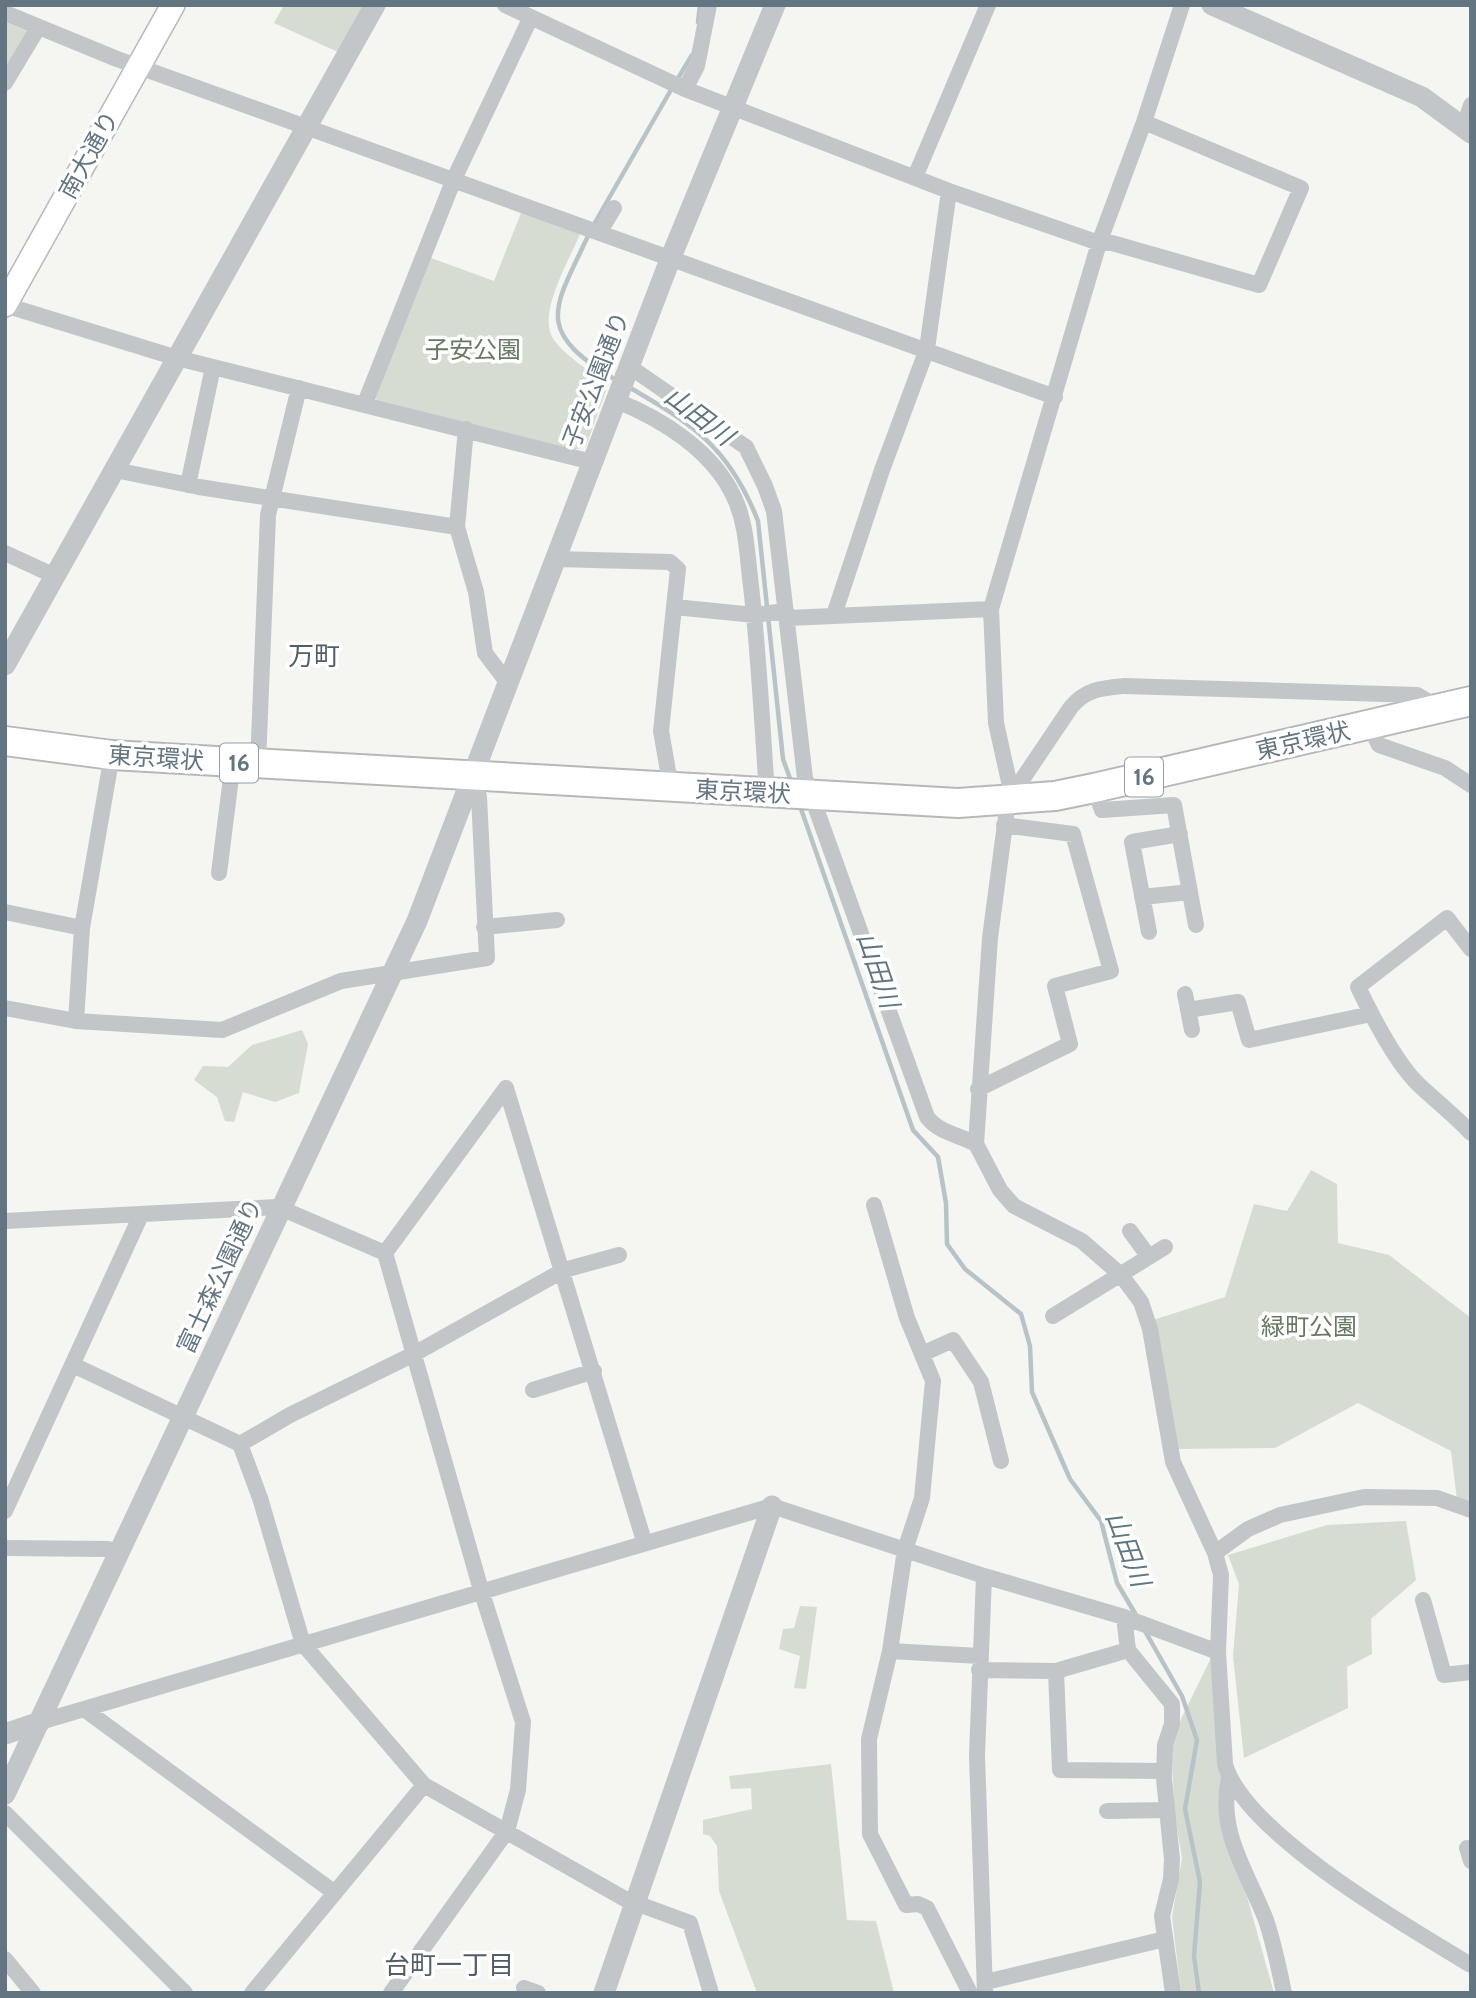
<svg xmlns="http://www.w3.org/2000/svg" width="1476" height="1998" font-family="Cabin,'Noto Sans JP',sans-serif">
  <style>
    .green { fill: #d6dcd2 }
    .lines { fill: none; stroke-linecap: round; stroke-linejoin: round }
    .stream { stroke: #b7c3c7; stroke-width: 4.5 }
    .secondary-casing { stroke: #b4babe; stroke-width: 26 }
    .trunk-casing { stroke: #b5b8bb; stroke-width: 32 }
    .minor { stroke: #c2c6c9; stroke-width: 16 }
    .tertiary { stroke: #c2c6c9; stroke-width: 21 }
    .secondary { stroke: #fff; stroke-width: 23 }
    .trunk { stroke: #fff; stroke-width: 28 }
    .labels { text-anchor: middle; stroke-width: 7; stroke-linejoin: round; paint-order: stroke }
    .shield { fill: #fff; stroke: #929ea8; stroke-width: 2 }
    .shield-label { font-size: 23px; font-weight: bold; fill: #647582 }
    .street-label { font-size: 24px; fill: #647582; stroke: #fff }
    .park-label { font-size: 24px; fill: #687962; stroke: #fff }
    .water-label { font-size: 26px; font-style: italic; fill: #5f777f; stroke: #fff }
    .neighbourhood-label { font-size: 26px; fill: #515e67; stroke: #fff }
  </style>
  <rect width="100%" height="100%" fill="#f5f5f1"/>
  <!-- green -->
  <path class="green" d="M 284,5 L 364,5 L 338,52 L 274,23 Z
    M 5,22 L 29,32 L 5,70 Z
    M 521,213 L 580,234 C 569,261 536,315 554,340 C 564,355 593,373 608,385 L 586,446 L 574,450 L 374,399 L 431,258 L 494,281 Z
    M 302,1030 L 308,1044 L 299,1093 L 275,1102 L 243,1092 L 234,1122 L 225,1121 L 217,1097 L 194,1080 L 203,1066 L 228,1067 L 252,1045 Z
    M 1311,1170 L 1337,1184 L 1338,1243 L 1389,1255 L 1471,1318 L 1471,1504 L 1457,1500 L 1451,1451 L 1358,1403 L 1275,1448 L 1175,1449 L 1153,1320 L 1225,1297 L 1254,1204 L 1287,1211 Z
    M 1406,1521 L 1416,1580 L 1371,1619 L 1372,1654 L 1347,1667 L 1348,1708 L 1244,1758 L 1233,1656 L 1239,1584 L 1228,1555 L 1327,1525 Z
    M 800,1606 L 817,1607 L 806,1689 L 794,1688 L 800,1656 L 779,1649 L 783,1629 L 794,1628 Z
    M 1211,1658 L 1228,1848 L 1248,1900 L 1274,1993 L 1181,1993 L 1172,1917 L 1182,1858 L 1174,1810 L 1172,1750 L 1181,1719 Z
    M 831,1764 L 847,1920 L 876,1921 L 894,1993 L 757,1993 L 719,1891 L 717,1846 L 710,1836 L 703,1834 L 703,1820 L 752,1809 L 751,1788 L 731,1789 L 729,1776 Z"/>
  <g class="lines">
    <!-- stream -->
    <path class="stream" d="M 698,22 L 700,5
      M 677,80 L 692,55
      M 593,226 L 672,88
      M 589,234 C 554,309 532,330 616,380
      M 627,386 C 694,425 729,447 758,521 L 783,759 L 792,784
      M 800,806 L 913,1130 L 938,1157 L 946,1203 L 947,1244 L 965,1269 L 1021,1314 L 1030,1346 L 1032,1392 L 1070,1479 L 1101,1521 L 1117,1583 L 1136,1615
      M 1145,1631 L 1182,1696 L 1197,1740 L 1185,1809 L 1200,1882 L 1194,1956 L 1199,1993"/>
    <!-- secondary casing -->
    <g class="secondary-casing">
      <path id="secondary" d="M 5,305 L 173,5"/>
    </g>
    <!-- trunk casing -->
    <g class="trunk-casing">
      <path id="trunk" d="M 5,741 L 112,755 L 958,803 L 1055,796 L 1094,788 L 1471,701"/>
    </g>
    <!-- minor -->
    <path class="minor" d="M 505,5 L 685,89 L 949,191 L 1099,243 L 1112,243 L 1259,285 L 1301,188 L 1144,122
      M 1182,5 L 1144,122 L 1099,243 L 991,609 L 996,723 L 1010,786 L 990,938 L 976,1144 L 1000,1190 L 1014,1206 L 1082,1241 L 1121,1275 L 1141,1302 L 1150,1329 L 1173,1462 L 1215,1553 L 1221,1575 L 1218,1652 L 1225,1764 C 1244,1833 1409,1928 1471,1965
      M 5,13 L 117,59 L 1055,397
      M 5,83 L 38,28
      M 685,89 L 697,66 L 709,5
      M 1464,126 L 1471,105
      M 915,177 L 988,5
      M 599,233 L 614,208
      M 5,305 L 177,358 L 592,462
      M 630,367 L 746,447 L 765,486 L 774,511 L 805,778 L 927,1117 C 939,1133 960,1135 976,1144
      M 617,401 C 662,419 713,451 734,497 C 747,524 747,556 751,586 C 759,655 762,724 767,793
      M 365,403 L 454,179 L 530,19
      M 466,429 L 457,527 L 476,592 L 485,653 L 507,682
      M 115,470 L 199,487 L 457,527
      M 188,485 L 213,367
      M 5,553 L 55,576
      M 554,559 L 670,562 L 678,569 L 661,731 L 671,788
      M 675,607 L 754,615 L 786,611
      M 834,615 L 882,470 L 927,349 L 949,191
      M 788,618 L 991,609
      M 1369,725 L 1379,745 L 1445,768 L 1471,785
      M 258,764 L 268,515 L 299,388
      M 1094,788 L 1102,810 L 1174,805 L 1196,925
      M 1009,799 L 1071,707 C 1086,689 1102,688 1124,686 L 1417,695 L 1441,709
      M 219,873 L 233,762
      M 1142,897 L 1190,892
      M 5,912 L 82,928
      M 484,927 L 557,920
      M 1149,932 L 1132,842 L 1180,834
      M 1471,949 L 1447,918 L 1358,987 C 1371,1014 1397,1064 1419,1085 C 1436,1101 1454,1115 1471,1133
      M 1185,994 L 1192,1030
      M 5,1008 L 76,1021 L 222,1030 L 341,981 L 487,958 L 479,797 L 473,776
      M 1188,1010 L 1238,1002 L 1249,1040 L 1371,1014
      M 76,1021 L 82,928 L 112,755
      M 978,1089 L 1070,1044 L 1055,986 L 1111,971 L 1073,834 L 1004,825
      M 874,1205 L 907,1318 L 933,1381 L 922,1498 L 905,1550 L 890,1651 L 980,1656
      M 5,1221 L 278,1207 L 385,1253
      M 1130,1231 L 1149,1257
      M 385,1253 L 481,1590 L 523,1722 L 518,1790 L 507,1831 L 391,1993
      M 385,1253 L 506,1088 L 644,1541
      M 1053,1316 L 1165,1247
      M 922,1354 L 953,1340 L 981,1382 L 1001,1461
      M 73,1365 L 240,1444 L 260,1498 L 303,1644 L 424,1785 L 625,1899 L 690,1923 L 711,1993
      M 533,1390 L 594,1371
      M 240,1444 L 290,1415 L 414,1354 L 564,1270 L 619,1255
      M 5,1511 L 141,1215
      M 5,1548 L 108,1549 L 118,1553
      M 1215,1553 L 1248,1529 L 1280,1515 L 1364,1497 L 1437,1498 L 1471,1510
      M 984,1576 L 977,1755 L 985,1993
      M 1423,1600 L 1444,1675 L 1471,1672
      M 1124,1617 L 1128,1650 L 1172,1704 L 1172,1724 L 1165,1745 L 1164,1779 L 1172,1859 L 1171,1879 L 1162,1916 L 1173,1993
      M 890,1651 L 869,1739 L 870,1834 L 906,1905 L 918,1904 L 927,1908 L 970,1993
      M 979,1670 L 1056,1671 L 1128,1650
      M 1056,1671 L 1060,1770 L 1164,1771
      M 84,1709 L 335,1893
      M 40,1722 L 772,1506 L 984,1576 L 1124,1617 L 1218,1652
      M 1229,1778 C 1217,1832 1247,1871 1266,1920 C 1274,1944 1279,1968 1284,1993
      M 1107,1811 L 1165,1810
      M 5,1813 L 185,1993
      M 1467,1848 L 1471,1861
      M 5,1959 L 33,1993
      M 986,1982 L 1165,1939
      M 524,1988 L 538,1993
      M 252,1993 L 424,1785"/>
    <!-- tertiary -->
    <path class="tertiary" d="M 1212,5 L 1422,97 L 1471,133
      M 5,665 L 375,5
      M 5,1734 L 40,1722
      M 5,1794 L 417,921 L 671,257 L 775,5
      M 604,1993 L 772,1506"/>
    <!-- secondary -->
    <use href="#secondary" class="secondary"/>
    <!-- trunk -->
    <use href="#trunk" class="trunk"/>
  </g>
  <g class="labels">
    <!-- shield labels -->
    <g class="shield">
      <rect x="220" y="743.5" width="38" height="39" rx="5"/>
      <rect x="1125" y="757.5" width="38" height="39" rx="5"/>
    </g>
    <g class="shield-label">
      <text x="239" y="771">16</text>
      <text x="1144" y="785">16</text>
    </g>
    <!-- street labels -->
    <g class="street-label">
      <text transform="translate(89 155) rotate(-61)" y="8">南大通り</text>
      <text transform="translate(596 380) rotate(-69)" y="8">子安公園通り</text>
      <text transform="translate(1303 741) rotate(-13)" y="8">東京環状</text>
      <text transform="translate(156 758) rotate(4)" y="8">東京環状</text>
      <text transform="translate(743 792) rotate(3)" y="8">東京環状</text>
      <text transform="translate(220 1276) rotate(-65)" y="8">富士森公園通り</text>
    </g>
    <!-- park labels -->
    <g class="park-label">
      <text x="473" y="358">子安公園</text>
      <text x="1309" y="1335">緑町公園</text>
    </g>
    <!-- water labels -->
    <g class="water-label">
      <text transform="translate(699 416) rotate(37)" y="9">山田川</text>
      <text transform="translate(878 970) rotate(71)" y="9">山田川</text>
      <text transform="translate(1128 1549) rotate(69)" y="9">山田川</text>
    </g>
    <!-- neighbourhood labels -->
    <g class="neighbourhood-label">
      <text x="314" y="665">万町</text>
      <text x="449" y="1974">台町一丁目</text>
    </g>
  </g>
  <!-- border -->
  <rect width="1476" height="1998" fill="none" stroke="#647582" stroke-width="14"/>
</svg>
